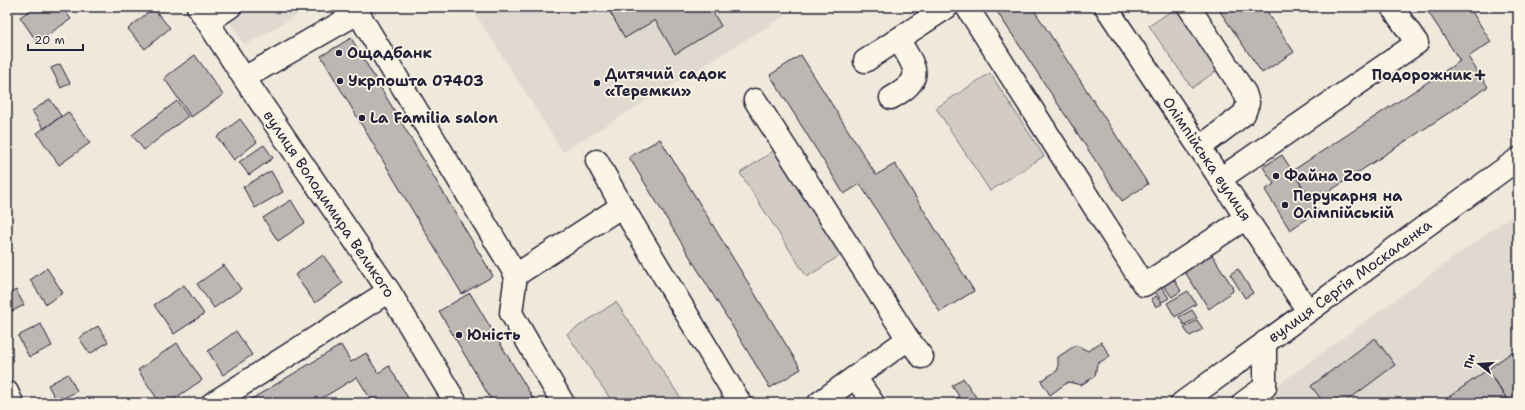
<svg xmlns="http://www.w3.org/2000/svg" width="1525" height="410" font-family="'Shantell Sans',sans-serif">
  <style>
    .built { fill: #e0d9cf }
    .green { fill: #d1cbc3; stroke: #7a767f }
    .building { fill: #bcb7b3; stroke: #22223b }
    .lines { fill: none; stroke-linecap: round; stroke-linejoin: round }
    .minor-casing { stroke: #22223b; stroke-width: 25 }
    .major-casing { stroke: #22223b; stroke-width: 25 }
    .minor { stroke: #fcf5e5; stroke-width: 22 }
    .major { stroke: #fcf5e5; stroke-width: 22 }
    .poi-dot { fill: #22223b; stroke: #fcf5e5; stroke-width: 1.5 }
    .labels { text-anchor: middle; stroke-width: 3.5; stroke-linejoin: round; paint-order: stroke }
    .poi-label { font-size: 15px; font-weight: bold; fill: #22223b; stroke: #fcf5e5; text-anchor: start }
    .street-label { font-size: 15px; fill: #22223b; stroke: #fcf5e5 }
  </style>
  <rect width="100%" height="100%" fill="#efe8db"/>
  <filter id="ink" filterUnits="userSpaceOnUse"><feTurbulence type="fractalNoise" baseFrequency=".025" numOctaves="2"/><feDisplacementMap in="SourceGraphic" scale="8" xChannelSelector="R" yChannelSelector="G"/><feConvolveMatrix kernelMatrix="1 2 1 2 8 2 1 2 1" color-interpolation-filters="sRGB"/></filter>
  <g filter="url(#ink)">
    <!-- built -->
    <path class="built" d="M 219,7 L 311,7 L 245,45 Z
      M 471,7 L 781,7 L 786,15 L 563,152 Z
      M 1518,211 L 1518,403 L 1253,403 Z"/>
    <!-- green -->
    <path class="green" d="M 1177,7 L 1219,69 L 1192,88 L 1149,26 Z
      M 990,73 L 1044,156 L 990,191 L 936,108 Z
      M 775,150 L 842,254 L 807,277 L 740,173 Z
      M 616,302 L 684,403 L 613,403 L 567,334 Z"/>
    <!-- building -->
    <path class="building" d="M 35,7 L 62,7 L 71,19 L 37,42 L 20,17 Z
      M 607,7 L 669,7 L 672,12 L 680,7 L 710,7 L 721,26 L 675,54 L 655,20 L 625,38 Z
      M 994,7 L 1032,7 L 1148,184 L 1122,201 Z
      M 1217,7 L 1264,7 L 1294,52 L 1262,73 Z
      M 1425,7 L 1469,7 L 1491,42 L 1468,57 L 1488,87 L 1313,202 L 1292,171 L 1460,61 Z
      M 153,8 L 170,28 L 145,49 L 128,29 Z
      M 351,38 L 493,276 L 462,294 L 321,56 Z
      M 195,55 L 223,95 L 191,117 L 164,78 Z
      M 801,55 L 876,175 L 895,164 L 974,291 L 940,312 L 860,184 L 844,194 L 770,75 Z
      M 60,64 L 70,83 L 61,88 L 51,68 Z
      M 50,99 L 61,116 L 44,129 L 32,111 Z
      M 177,101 L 188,116 L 144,150 L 132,135 Z
      M 68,112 L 90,143 L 59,165 L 37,133 Z
      M 240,119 L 257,142 L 234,160 L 217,137 Z
      M 660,139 L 801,369 L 770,388 L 629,157 Z
      M 264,145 L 273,158 L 249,175 L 239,162 Z
      M 1282,155 L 1318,211 L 1290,230 L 1265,190 L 1274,184 L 1263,167 Z
      M 271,171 L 283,192 L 255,208 L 243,187 Z
      M 291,200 L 305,223 L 278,241 L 263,218 Z
      M 1518,232 L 1518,242 L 1513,235 Z
      M 1209,250 L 1232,286 L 1233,291 L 1209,309 L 1183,269 Z
      M 323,255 L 343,283 L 315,303 L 295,275 Z
      M 224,265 L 241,289 L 214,308 L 197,284 Z
      M 47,268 L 63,293 L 46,304 L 30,280 Z
      M 1238,269 L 1253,293 L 1245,298 L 1230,274 Z
      M 1173,278 L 1181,291 L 1172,297 L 1163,285 Z
      M 184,285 L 204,314 L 174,334 L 154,305 Z
      M 1161,286 L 1169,298 L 1162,302 L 1154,290 Z
      M 16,290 L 24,305 L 7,314 L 7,295 Z
      M 1188,291 L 1196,304 L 1175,317 L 1167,303 Z
      M 470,293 L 483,315 L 536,403 L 493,403 L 439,311 Z
      M 1156,296 L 1162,304 L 1156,307 L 1151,299 Z
      M 1192,310 L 1197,318 L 1184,325 L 1179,317 Z
      M 1197,320 L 1203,329 L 1190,336 L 1184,328 Z
      M 41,324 L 52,346 L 29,357 L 18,336 Z
      M 98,326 L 108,342 L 90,354 L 79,338 Z
      M 236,331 L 252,355 L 223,375 L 208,351 Z
      M 1375,338 L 1395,365 L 1344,403 L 1324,403 L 1311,386 Z
      M 1101,342 L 1110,356 L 1097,364 L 1095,376 L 1081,385 L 1068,382 L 1050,395 L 1041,381 L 1058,370 L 1058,357 L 1076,345 L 1088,351 Z
      M 177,343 L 202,380 L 168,403 L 160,403 L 138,370 Z
      M 341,345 L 351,362 L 366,353 L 378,373 L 389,366 L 411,403 L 373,403 L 357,377 L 314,403 L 245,403 Z
      M 1512,352 L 1518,360 L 1518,403 L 1510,403 L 1487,370 Z
      M 1487,370 L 1506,398 L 1499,403 L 1449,403 L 1446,399 Z
      M 68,374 L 77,391 L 57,402 L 48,385 Z
      M 963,378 L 980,403 L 948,403 L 959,396 L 952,386 Z"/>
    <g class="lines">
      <!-- minor casing -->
      <g class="minor-casing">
        <path id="minor" d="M 198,7 L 244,78 L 389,291 L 456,403
          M 967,7 L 1144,285 L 1246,218
          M 1106,7 L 1308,311
          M 1189,7 L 1245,93 L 1248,103 L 1244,114 L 1199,148
          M 208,22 L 230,7
          M 865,61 L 947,7
          M 244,78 L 358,13 L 516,275 L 511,313 L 563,403
          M 891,98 C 927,78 915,68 898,39
          M 755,100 L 908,339 L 922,357
          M 597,161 L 622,206
          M 1220,179 L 1417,43 L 1392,7
          M 516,275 L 622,206 L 740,403
          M 855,377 L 873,403
          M 7,392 L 12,403
          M 213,403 L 389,291
          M 819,403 L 908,339
          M 1243,403 L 1265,387 L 1265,342"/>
      </g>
      <!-- major casing -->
      <g class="major-casing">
        <path id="major" d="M 1182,403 L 1518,159"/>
      </g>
      <!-- minor -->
      <use href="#minor" class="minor"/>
      <!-- major -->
      <use href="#major" class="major"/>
    </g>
  </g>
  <!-- markers -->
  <g class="poi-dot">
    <circle cx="339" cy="53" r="4"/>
    <path d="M1478 69h4v4h4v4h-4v4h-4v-4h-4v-4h4z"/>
    <circle cx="340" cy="81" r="4"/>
    <circle cx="597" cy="83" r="4"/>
    <circle cx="362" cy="118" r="4"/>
    <circle cx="1276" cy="176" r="4"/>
    <circle cx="1285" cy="205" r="4"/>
    <circle cx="459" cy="335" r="4"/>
  </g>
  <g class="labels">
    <!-- poi labels -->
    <g class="poi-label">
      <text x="347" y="58">Ощадбанк</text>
      <text x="605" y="79">Дитячий садок<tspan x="605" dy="17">«Теремки»</tspan></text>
      <text x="1472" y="80" text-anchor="end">Подорожник</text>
      <text x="348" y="86">Укрпошта 07403</text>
      <text x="370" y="123">La Familia salon</text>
      <text x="1284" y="181">Файна Zoo</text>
      <text x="1293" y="201">Перукарня на<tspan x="1293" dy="17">Олімпійській</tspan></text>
      <text x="467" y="340">Юність</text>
    </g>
    <!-- street labels -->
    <g class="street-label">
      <text transform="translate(1207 159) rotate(56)" y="5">Олімпійська вулиця</text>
      <text transform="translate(329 204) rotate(56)" y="5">вулиця Володимира Великого</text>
      <text transform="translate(1350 281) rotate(-36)" y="5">вулиця Сергія Москаленка</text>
    </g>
  </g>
  <!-- margin -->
  <rect width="1525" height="410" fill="none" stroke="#fcf5e5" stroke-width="24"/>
  <rect x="12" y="12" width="1501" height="386" fill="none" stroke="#22223b" stroke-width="1.5" filter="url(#ink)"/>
  <!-- north arrow -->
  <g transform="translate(1479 364) rotate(287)" stroke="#fcf5e5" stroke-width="3" paint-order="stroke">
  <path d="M0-3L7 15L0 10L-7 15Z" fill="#22223b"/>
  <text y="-6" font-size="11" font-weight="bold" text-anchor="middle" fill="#22223b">Пн</text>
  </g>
  <!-- scale -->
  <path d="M28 44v6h55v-6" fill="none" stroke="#22223b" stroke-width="2"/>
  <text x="34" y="44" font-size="12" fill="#22223b" stroke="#fcf5e5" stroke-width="3" paint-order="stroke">20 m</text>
</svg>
